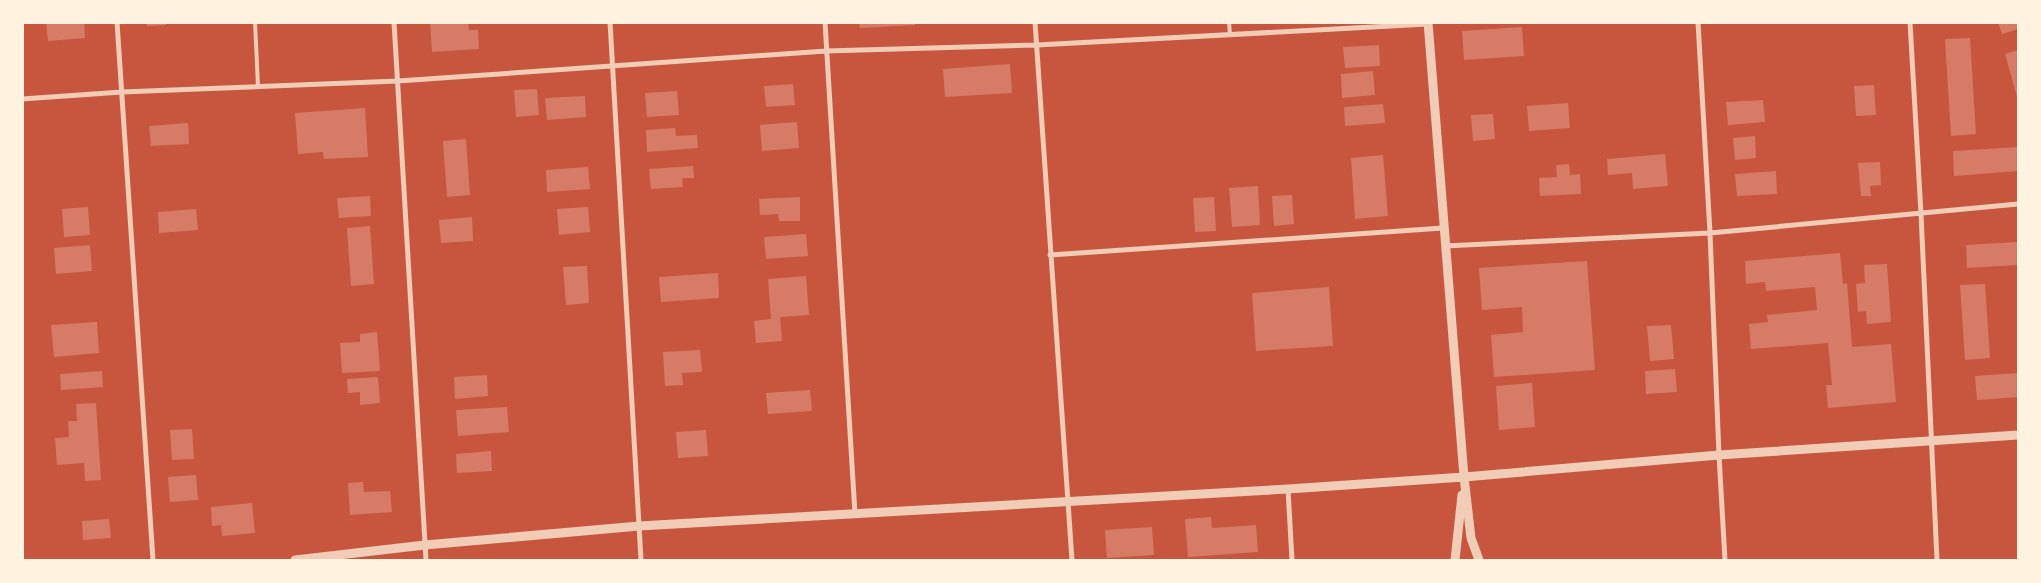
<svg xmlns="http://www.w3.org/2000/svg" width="2041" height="583" font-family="Helvetica,sans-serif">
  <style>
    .building { fill: #d67c66 }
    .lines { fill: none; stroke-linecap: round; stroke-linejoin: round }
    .service { stroke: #f1ccb7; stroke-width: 4 }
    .minor { stroke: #f1ccb7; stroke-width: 5 }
    .tertiary { stroke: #f1ccb7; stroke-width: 9 }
  </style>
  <rect width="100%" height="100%" fill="#c8553d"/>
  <!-- building -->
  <path class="building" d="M 46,22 L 84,22 L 85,38 L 48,41 Z
    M 146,22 L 166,22 L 166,25 L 147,26 Z
    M 430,22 L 468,22 L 469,30 L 478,30 L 479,49 L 432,52 Z
    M 859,22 L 915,22 L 915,25 L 860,28 Z
    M 1998,22 L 2018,22 L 2018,29 L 2002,34 Z
    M 1522,27 L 1524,56 L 1464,60 L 1462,31 Z
    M 1970,38 L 1976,134 L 1951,136 L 1945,39 Z
    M 1379,45 L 1380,66 L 1345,68 L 1343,47 Z
    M 2018,50 L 2018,100 L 2005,54 Z
    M 1010,64 L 1012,93 L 945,97 L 943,69 Z
    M 1373,71 L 1375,95 L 1342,98 L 1341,74 Z
    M 793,84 L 795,105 L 766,107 L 764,86 Z
    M 1874,85 L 1876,115 L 1856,116 L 1854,86 Z
    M 537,89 L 539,115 L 516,117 L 514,90 Z
    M 677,91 L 679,115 L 647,117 L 645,93 Z
    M 585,96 L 586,117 L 547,120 L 545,98 Z
    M 1763,100 L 1765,122 L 1728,125 L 1726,102 Z
    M 1568,103 L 1570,128 L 1529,131 L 1527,106 Z
    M 1383,104 L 1385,123 L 1345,126 L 1344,107 Z
    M 365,108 L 368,157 L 324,159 L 323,152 L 298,154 L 295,113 Z
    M 1493,114 L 1495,139 L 1473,141 L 1471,115 Z
    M 797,122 L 799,148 L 762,151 L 760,125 Z
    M 188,123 L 189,144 L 151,146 L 149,126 Z
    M 675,128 L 676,136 L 697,135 L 698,148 L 647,152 L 646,130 Z
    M 1755,136 L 1756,158 L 1735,160 L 1733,138 Z
    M 466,139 L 470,195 L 447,197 L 443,141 Z
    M 2018,147 L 2018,171 L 1954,176 L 1953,151 Z
    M 1665,154 L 1668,186 L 1633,189 L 1632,173 L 1608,175 L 1607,159 Z
    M 1383,155 L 1388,216 L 1355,219 L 1351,158 Z
    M 1880,162 L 1881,185 L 1870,186 L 1871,196 L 1861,196 L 1858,163 Z
    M 1569,164 L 1570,175 L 1580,174 L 1581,194 L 1540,196 L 1539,178 L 1557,177 L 1556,165 Z
    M 693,166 L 694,178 L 682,178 L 683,187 L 651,189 L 649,169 Z
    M 588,167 L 590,189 L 547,192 L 546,170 Z
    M 1776,171 L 1777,194 L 1737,196 L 1735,174 Z
    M 1258,186 L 1260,225 L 1232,227 L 1229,188 Z
    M 1292,195 L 1294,224 L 1274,226 L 1272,196 Z
    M 370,196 L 371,216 L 339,218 L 337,198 Z
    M 800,197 L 800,221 L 779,221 L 778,214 L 760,215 L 759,199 Z
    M 1214,197 L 1216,231 L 1195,232 L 1193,198 Z
    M 88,207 L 90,235 L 64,237 L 62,209 Z
    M 588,207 L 590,232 L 559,235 L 557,209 Z
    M 196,209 L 198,230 L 159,233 L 158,212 Z
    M 472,217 L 473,241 L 441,243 L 439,220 Z
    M 370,226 L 374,284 L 351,286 L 347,228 Z
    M 806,234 L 808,256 L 766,259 L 764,237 Z
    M 2018,242 L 2018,265 L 1967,268 L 1966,245 Z
    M 90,245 L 92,271 L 56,274 L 54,248 Z
    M 1840,253 L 1843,284 L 1847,283 L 1852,347 L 1891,344 L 1896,402 L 1828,408 L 1826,385 L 1832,385 L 1828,343 L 1751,349 L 1749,324 L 1768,322 L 1767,315 L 1817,310 L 1815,287 L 1766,291 L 1765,282 L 1746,284 L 1745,261 Z
    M 1587,261 L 1595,370 L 1494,377 L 1491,335 L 1523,332 L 1522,307 L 1482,310 L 1479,268 Z
    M 1887,264 L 1891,322 L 1867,324 L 1866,311 L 1858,312 L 1856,284 L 1865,283 L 1864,265 Z
    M 587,266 L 589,303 L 566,305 L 563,267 Z
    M 718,273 L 719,298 L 661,302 L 659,277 Z
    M 806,276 L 809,315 L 780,317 L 782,341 L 756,343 L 754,321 L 771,319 L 768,279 Z
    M 1985,284 L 1990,358 L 1965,360 L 1960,285 Z
    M 1329,287 L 1333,346 L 1256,351 L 1252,293 Z
    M 97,322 L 99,353 L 54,357 L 51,325 Z
    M 1671,325 L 1674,359 L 1650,361 L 1647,326 Z
    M 377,332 L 380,371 L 342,373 L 340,343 L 360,342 L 360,334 Z
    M 700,350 L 702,372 L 682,373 L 683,385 L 665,386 L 663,352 Z
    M 1675,369 L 1677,392 L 1646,394 L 1645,371 Z
    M 102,371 L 103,387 L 61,390 L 60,374 Z
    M 2018,373 L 2018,397 L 1977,400 L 1975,376 Z
    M 487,375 L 488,396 L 455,399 L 454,377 Z
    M 378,377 L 380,403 L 360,405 L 360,392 L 348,393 L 347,379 Z
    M 1532,383 L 1535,427 L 1499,430 L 1496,386 Z
    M 810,390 L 812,411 L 768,414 L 766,393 Z
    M 96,403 L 101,480 L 85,481 L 84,463 L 57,465 L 55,438 L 69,437 L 68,421 L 77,421 L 76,404 Z
    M 507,407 L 509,432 L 458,436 L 456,410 Z
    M 192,429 L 194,459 L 172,460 L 170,430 Z
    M 706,430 L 708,456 L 678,458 L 676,432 Z
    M 491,451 L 492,471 L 457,473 L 456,454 Z
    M 196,475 L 198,500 L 170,502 L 168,477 Z
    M 363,482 L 364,492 L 390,491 L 392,512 L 350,515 L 348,483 Z
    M 252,503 L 255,533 L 222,536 L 221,525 L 212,526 L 211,507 Z
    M 1211,517 L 1212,528 L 1256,525 L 1258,552 L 1188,557 L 1185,519 Z
    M 109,519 L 111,538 L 83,540 L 82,521 Z
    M 1152,527 L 1154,555 L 1107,558 L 1105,530 Z"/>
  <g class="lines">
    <!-- service -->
    <path class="service" d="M 255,22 L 258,86
      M 1229,22 L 1230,35"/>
    <!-- minor -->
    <path class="minor" d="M 117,22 L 153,560
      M 394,22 L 426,560
      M 610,22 L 641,560
      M 825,22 L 855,514
      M 1035,22 L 1072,560
      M 1698,22 L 1710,233 L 1719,455 L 1725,560
      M 1910,22 L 1921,214 L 1937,560
      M 22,99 L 122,92 L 398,81 L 826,51 L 1037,45 L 1428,24
      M 1445,246 L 1710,233 L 2018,204
      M 1050,255 L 1443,228
      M 1288,489 L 1292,560"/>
    <!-- tertiary -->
    <path class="tertiary" d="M 1428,22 L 1464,477 L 1471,538 L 1479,560
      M 295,560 L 425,545 L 639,526 L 1288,489 L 1464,477 L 1719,455 L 2018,435
      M 1455,560 L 1462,495"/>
  </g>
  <!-- border -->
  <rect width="2041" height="583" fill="none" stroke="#fff3e0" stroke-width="48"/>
</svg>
